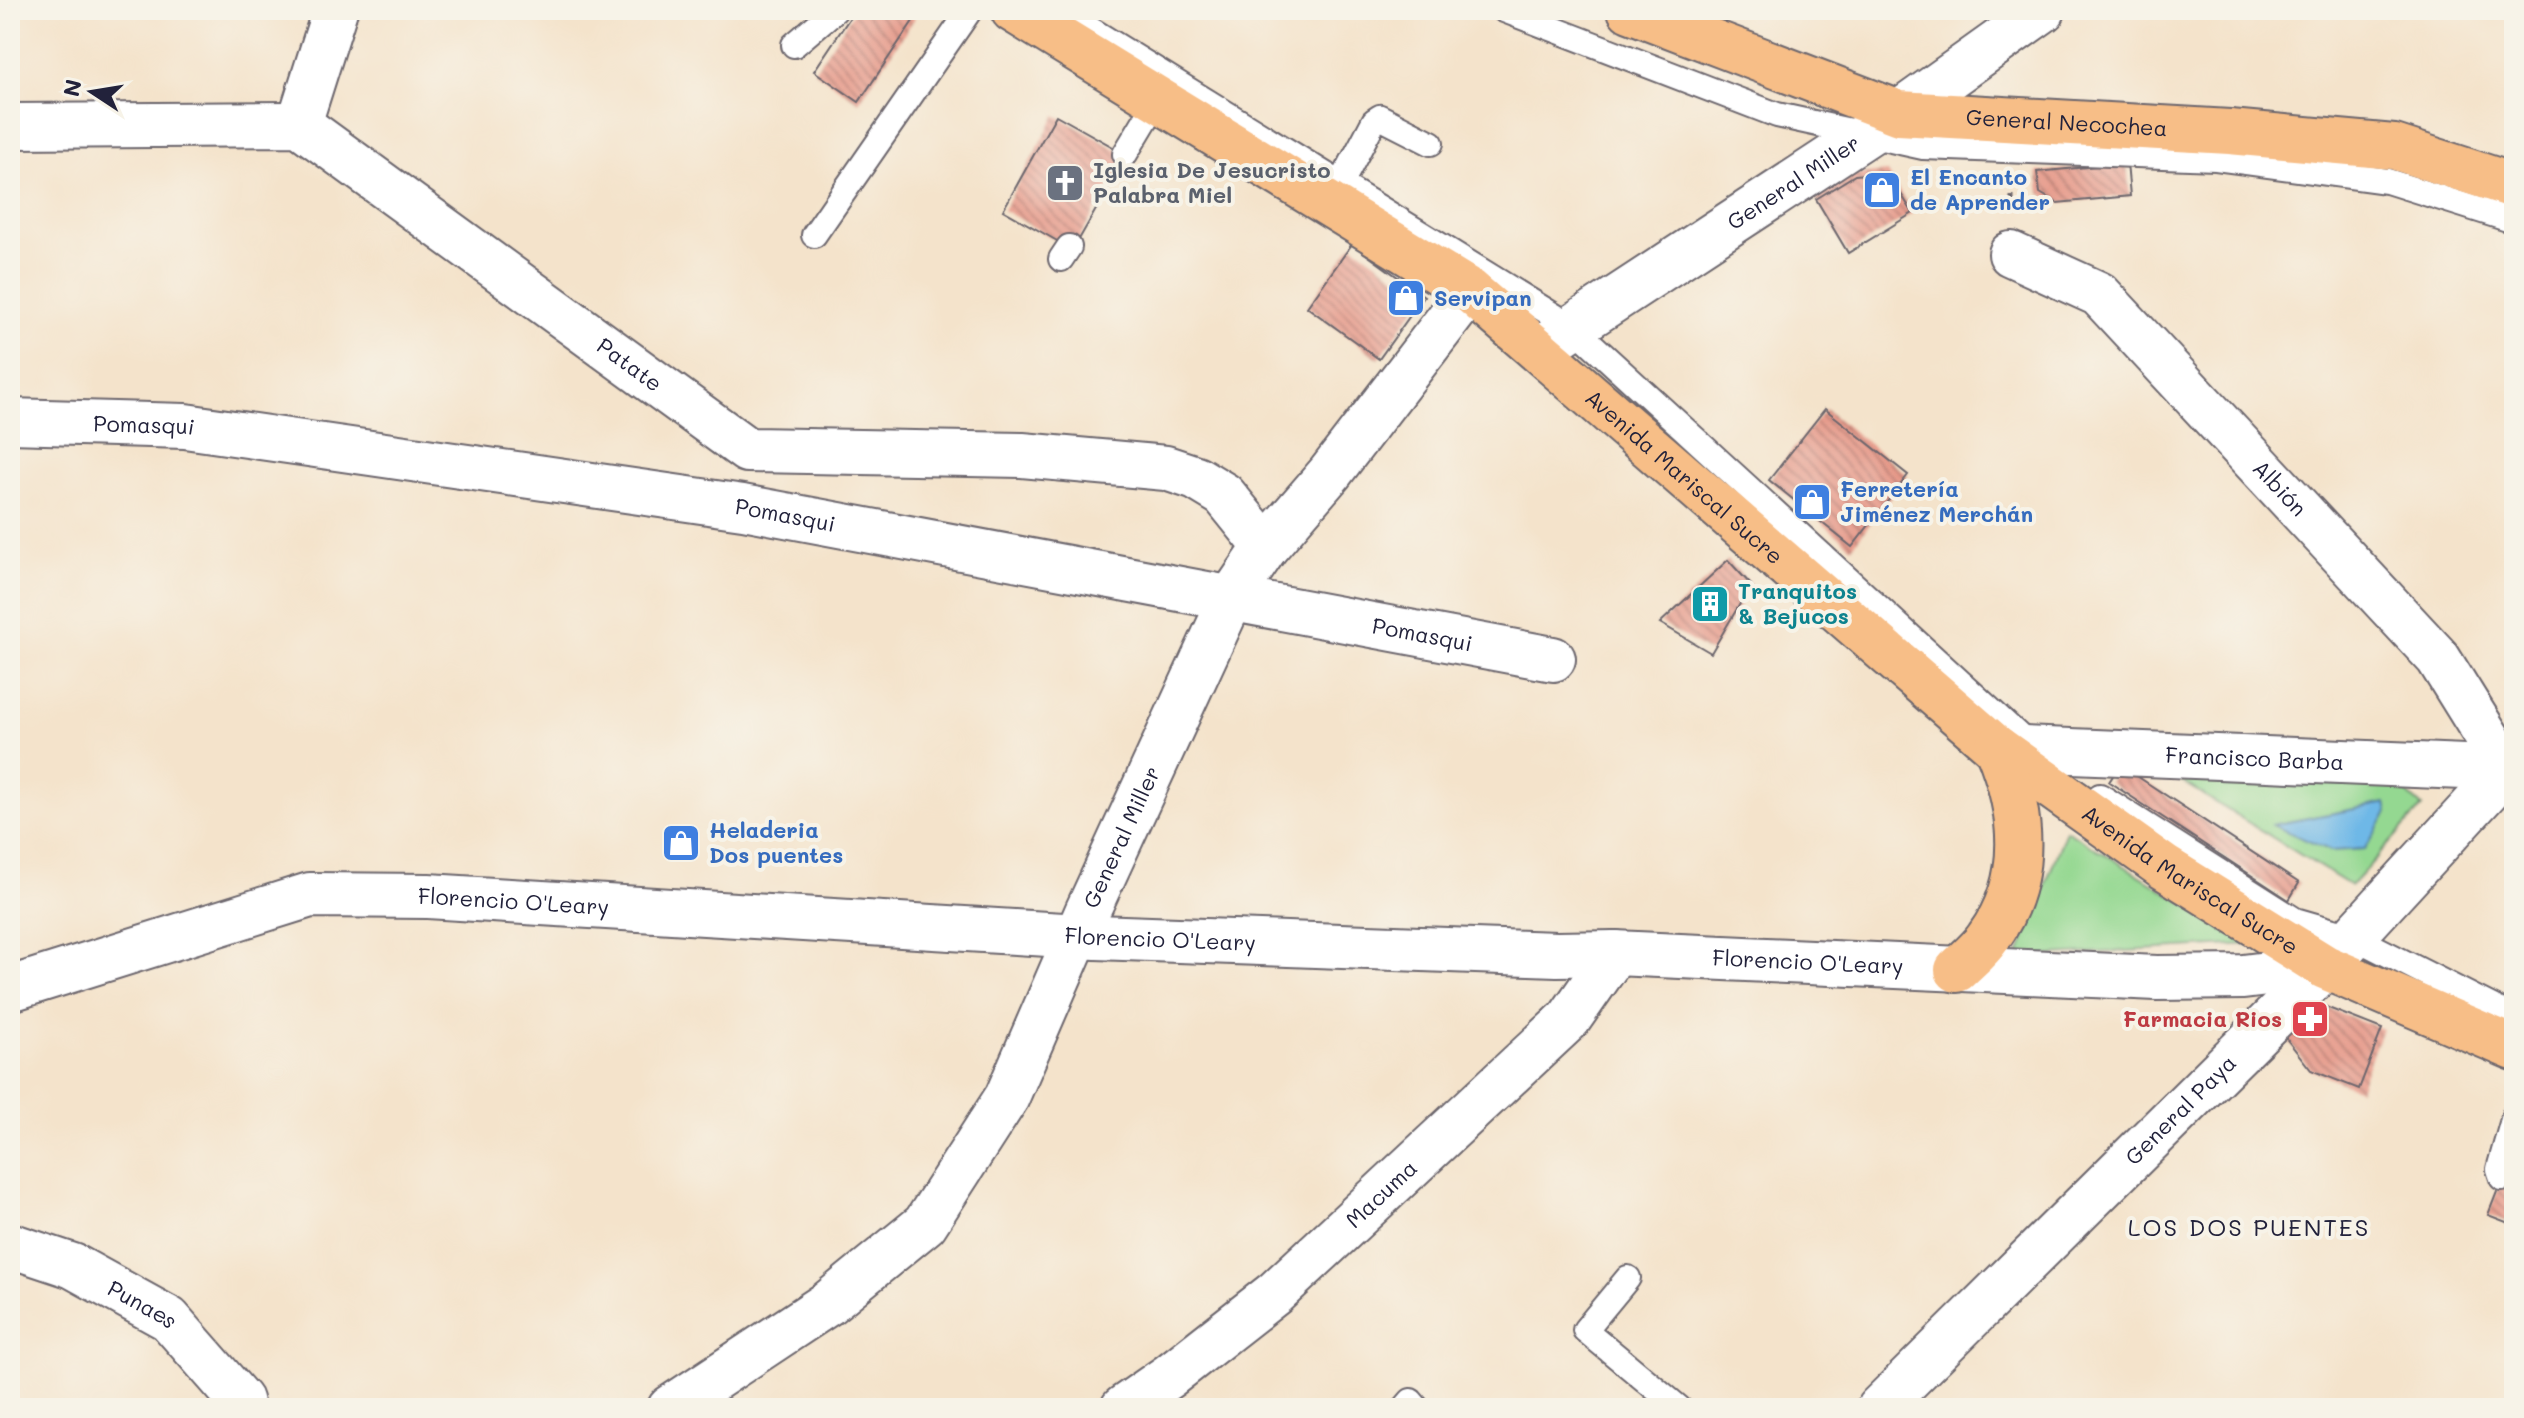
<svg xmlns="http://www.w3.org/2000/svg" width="2524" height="1418" font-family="Mali,sans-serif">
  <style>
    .green { fill: #94d891; stroke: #5b7d66; stroke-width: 2 }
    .water { fill: #6eb8e7; stroke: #486d91; stroke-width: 2 }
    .building { fill: url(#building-back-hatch) }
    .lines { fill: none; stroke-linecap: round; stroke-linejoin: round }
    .service-casing { stroke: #6c666d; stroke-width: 28 }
    .minor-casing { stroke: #6c666d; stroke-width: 48 }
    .primary-casing { stroke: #6c666d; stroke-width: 48 }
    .path { stroke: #6c666d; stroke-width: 5; stroke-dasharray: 6 6; stroke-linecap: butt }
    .service { stroke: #fff; stroke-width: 24 }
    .minor { stroke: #fff; stroke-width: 44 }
    .primary { stroke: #f7be87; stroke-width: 44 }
    .labels { text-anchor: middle; stroke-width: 8; stroke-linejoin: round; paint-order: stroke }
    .street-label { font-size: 22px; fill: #22223b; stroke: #f7f3e8 }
    .worship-label { font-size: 22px; font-weight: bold; fill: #5b616d; stroke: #f7f3e8; text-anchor: start }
    .shop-label { font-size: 22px; font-weight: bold; fill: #366cbe; stroke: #f7f3e8; text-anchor: start }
    .culture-label { font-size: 22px; font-weight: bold; fill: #0d838f; stroke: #f7f3e8; text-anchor: start }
    .health-label { font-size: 22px; font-weight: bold; fill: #be3a42; stroke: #f7f3e8; text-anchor: end }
    .neighbourhood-label { font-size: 24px; letter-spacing: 2px; fill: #22223b; stroke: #f7f3e8 }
  </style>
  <defs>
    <pattern id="building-back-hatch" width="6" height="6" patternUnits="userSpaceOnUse" patternTransform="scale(2)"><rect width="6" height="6" fill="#e69989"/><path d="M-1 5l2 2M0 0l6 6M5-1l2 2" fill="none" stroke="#ba7c71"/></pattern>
  </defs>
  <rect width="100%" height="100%" fill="#f7f3e8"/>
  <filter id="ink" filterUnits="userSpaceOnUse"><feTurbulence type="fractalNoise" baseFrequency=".0125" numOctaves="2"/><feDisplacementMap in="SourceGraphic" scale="16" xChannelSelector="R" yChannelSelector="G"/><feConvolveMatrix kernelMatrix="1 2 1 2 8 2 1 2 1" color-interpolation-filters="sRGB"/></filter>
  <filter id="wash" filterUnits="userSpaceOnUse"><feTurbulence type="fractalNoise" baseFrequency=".006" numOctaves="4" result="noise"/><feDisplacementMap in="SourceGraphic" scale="32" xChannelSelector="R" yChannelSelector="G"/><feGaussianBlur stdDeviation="1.8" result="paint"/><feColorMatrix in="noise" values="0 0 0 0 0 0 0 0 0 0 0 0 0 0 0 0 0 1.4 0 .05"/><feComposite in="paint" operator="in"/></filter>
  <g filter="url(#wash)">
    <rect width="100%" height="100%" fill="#f4e3cb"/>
    <!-- green -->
    <path class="green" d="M 2176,778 L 2399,786 L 2422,807 L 2351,886 Z
      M 2066,830 L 2251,944 L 2018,957 Z"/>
    <!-- water -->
    <path class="water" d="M 2386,803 L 2388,812 L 2365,849 L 2331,851 L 2272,825 Z"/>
    <g id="blocks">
      <!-- building -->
      <path class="building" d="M 855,10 L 904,10 L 915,18 L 859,102 L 814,71 Z
        M 1056,115 L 1127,155 L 1073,250 L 1003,210 Z
        M 2127,163 L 2130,196 L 2057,203 L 2040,193 L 2037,172 Z
        M 1887,172 L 1913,213 L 1848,253 L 1816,199 L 1855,175 Z
        M 1352,244 L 1424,296 L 1379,359 L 1307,307 Z
        M 1825,409 L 1908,475 L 1852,547 L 1769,480 Z
        M 1728,560 L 1751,585 L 1711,653 L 1660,623 Z
        M 2120,765 L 2299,883 L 2289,900 L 2109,782 Z
        M 2318,1004 L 2382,1029 L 2359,1089 L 2311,1070 L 2285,1037 Z
        M 2514,1148 L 2514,1225 L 2488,1215 Z"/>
    </g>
  </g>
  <g filter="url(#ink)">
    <use href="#blocks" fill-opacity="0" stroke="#6c666d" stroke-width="2"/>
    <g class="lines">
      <!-- service casing -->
      <g class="service-casing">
        <path id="service" d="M 1059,10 L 1574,328 L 2031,747
          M 1504,10 L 1777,115 L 1923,147 L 2216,158 L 2387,181 L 2514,221
          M 794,45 L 835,10
          M 1125,154 L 1158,99
          M 1335,195 L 1374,121 L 1380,117 L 1431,143
          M 814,235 L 970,10
          M 1061,259 L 1069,247
          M 2100,796 L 2295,920 L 2354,937 L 2514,1018
          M 2502,1178 L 2499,1169 L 2514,1116
          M 1628,1278 L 1585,1330 L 1679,1408
          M 1405,1408 L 1411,1401 L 1417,1408"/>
      </g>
      <!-- minor casing -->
      <g class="minor-casing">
        <g id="minor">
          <path d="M 299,124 L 335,10"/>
          <path id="s1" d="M 10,126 L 299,124 L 747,450 L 1022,455 L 1166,468 L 1196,478 L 1224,495 L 1266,547"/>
          <path id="s2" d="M 2011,254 L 2099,294 L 2438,658 L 2507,769"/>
          <path id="s3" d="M 1541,348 L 1899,113 L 2043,10"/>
          <path id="s4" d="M 10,421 L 185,426 L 743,507 L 1553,659"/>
          <path id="s5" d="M 1997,748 L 2514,769"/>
          <path id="s6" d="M 10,989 L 310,895 L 428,896 L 1096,937 L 1557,954 L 1615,953 L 2157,978 L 2243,977 L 2325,967"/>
          <path id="s7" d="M 10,1245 L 73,1266 L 169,1319 L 240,1400 L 242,1408"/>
          <path id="s8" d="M 670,1408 L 827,1304 L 925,1224 L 1007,1097 L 1087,912 L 1232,597 L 1266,547 L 1330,473 L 1470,291"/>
          <path id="s9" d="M 1123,1408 L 1169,1376 L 1275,1293 L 1569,1019 L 1615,953"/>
          <path id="s10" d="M 1879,1408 L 2325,967 L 2507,769"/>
        </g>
      </g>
      <!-- primary casing -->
      <g class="primary-casing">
        <g id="primary">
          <path id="s11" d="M 1013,10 L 1470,291 L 1997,748 L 2164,867 L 2325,967 L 2514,1048"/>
          <path id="s12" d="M 1630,10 L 1899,113 L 2230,132 L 2394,147 L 2514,186"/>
          <path d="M 1957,970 C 1967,960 1980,950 1988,938 C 2031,879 2023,811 1997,748"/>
        </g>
      </g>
      <!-- path -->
      <path class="path" d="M 2012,214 L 2012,184"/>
      <!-- service -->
      <use href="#service" class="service"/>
      <!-- minor -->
      <use href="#minor" class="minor"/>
      <!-- primary -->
      <use href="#primary" class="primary"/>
    </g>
  </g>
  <!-- icons -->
  <defs>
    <g id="church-square" transform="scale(2)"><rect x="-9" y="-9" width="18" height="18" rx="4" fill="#6b7280" stroke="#f7f3e8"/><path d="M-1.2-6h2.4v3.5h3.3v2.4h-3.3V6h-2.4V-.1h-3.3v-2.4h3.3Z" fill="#fff"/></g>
    <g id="shop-square" transform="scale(2)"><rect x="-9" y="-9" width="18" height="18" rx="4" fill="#3f7fe0" stroke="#f7f3e8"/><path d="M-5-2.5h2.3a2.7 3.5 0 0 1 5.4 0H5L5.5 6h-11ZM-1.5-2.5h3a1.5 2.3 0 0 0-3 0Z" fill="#fff"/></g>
    <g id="building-square" transform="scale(2)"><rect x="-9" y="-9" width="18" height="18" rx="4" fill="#0f9aa8" stroke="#f7f3e8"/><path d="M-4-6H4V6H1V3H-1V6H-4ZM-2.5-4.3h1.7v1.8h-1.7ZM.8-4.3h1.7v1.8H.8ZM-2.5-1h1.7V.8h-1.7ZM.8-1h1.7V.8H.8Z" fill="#fff"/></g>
    <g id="pharmacy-square" transform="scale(2)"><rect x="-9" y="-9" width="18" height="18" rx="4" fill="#e0444e" stroke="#f7f3e8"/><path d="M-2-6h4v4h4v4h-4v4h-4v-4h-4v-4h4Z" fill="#fff"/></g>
  </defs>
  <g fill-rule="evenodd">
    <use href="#church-square" x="1065" y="183"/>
    <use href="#shop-square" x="1882" y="190"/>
    <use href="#shop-square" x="1406" y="298"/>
    <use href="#shop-square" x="1812" y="502"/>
    <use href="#building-square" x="1710" y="604"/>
    <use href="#shop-square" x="681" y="843"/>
    <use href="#pharmacy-square" x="2310" y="1019"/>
  </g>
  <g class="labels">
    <!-- street labels -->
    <g class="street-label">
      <text dy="8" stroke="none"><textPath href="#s12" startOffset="456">General Necochea</textPath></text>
      <text dy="8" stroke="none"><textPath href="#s3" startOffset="302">General Miller</textPath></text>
      <text dy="8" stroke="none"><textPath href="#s1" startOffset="698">Patate</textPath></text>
      <text dy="8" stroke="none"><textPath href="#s4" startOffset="134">Pomasqui</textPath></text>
      <text dy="8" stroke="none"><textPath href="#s11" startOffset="820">Avenida Mariscal Sucre</textPath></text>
      <text dy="8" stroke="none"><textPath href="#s2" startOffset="362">Albión</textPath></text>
      <text dy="8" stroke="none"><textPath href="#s4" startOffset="782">Pomasqui</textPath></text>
      <text dy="8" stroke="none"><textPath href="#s4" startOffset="1430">Pomasqui</textPath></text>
      <text dy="8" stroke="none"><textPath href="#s5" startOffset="258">Francisco Barba</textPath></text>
      <text dy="8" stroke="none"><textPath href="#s8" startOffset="750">General Miller</textPath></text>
      <text dy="8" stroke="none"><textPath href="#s11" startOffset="1468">Avenida Mariscal Sucre</textPath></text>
      <text dy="8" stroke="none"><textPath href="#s6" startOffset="518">Florencio O'Leary</textPath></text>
      <text dy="8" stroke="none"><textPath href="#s6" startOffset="1166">Florencio O'Leary</textPath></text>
      <text dy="8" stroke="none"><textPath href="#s6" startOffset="1814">Florencio O'Leary</textPath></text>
      <text dy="8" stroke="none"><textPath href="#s10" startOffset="424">General Paya</textPath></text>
      <text dy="8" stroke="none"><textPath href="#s9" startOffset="336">Macuma</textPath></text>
      <text dy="8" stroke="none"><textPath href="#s7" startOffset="146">Punaes</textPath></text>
    </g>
    <!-- worship labels -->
    <g class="worship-label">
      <text x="1093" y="178">Iglesia De Jesucristo<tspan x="1093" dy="25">Palabra Miel</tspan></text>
    </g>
    <!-- shop labels -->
    <g class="shop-label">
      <text x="1910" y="185">El Encanto<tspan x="1910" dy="25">de Aprender</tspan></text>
      <text x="1434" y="306">Servipan</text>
      <text x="1840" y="497">Ferretería<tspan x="1840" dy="25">Jiménez Merchán</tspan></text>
      <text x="709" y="838">Heladeria<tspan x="709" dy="25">Dos puentes</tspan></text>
    </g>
    <!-- culture labels -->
    <g class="culture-label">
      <text x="1738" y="599">Tranquitos<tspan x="1738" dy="25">&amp; Bejucos</tspan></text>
    </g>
    <!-- health labels -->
    <g class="health-label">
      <text x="2282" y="1027">Farmacia Rios</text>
    </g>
    <!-- neighbourhood labels -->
    <g class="neighbourhood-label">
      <text x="2249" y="1236">LOS DOS PUENTES</text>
    </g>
  </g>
  <!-- margin -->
  <rect width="2524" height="1418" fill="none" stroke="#f7f3e8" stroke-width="40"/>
  <!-- north arrow -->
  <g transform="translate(92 92) rotate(282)" stroke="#f7f3e8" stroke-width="6" paint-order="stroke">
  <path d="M0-6L14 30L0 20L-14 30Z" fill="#22223b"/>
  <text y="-12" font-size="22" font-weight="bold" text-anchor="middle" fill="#22223b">N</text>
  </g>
</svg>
